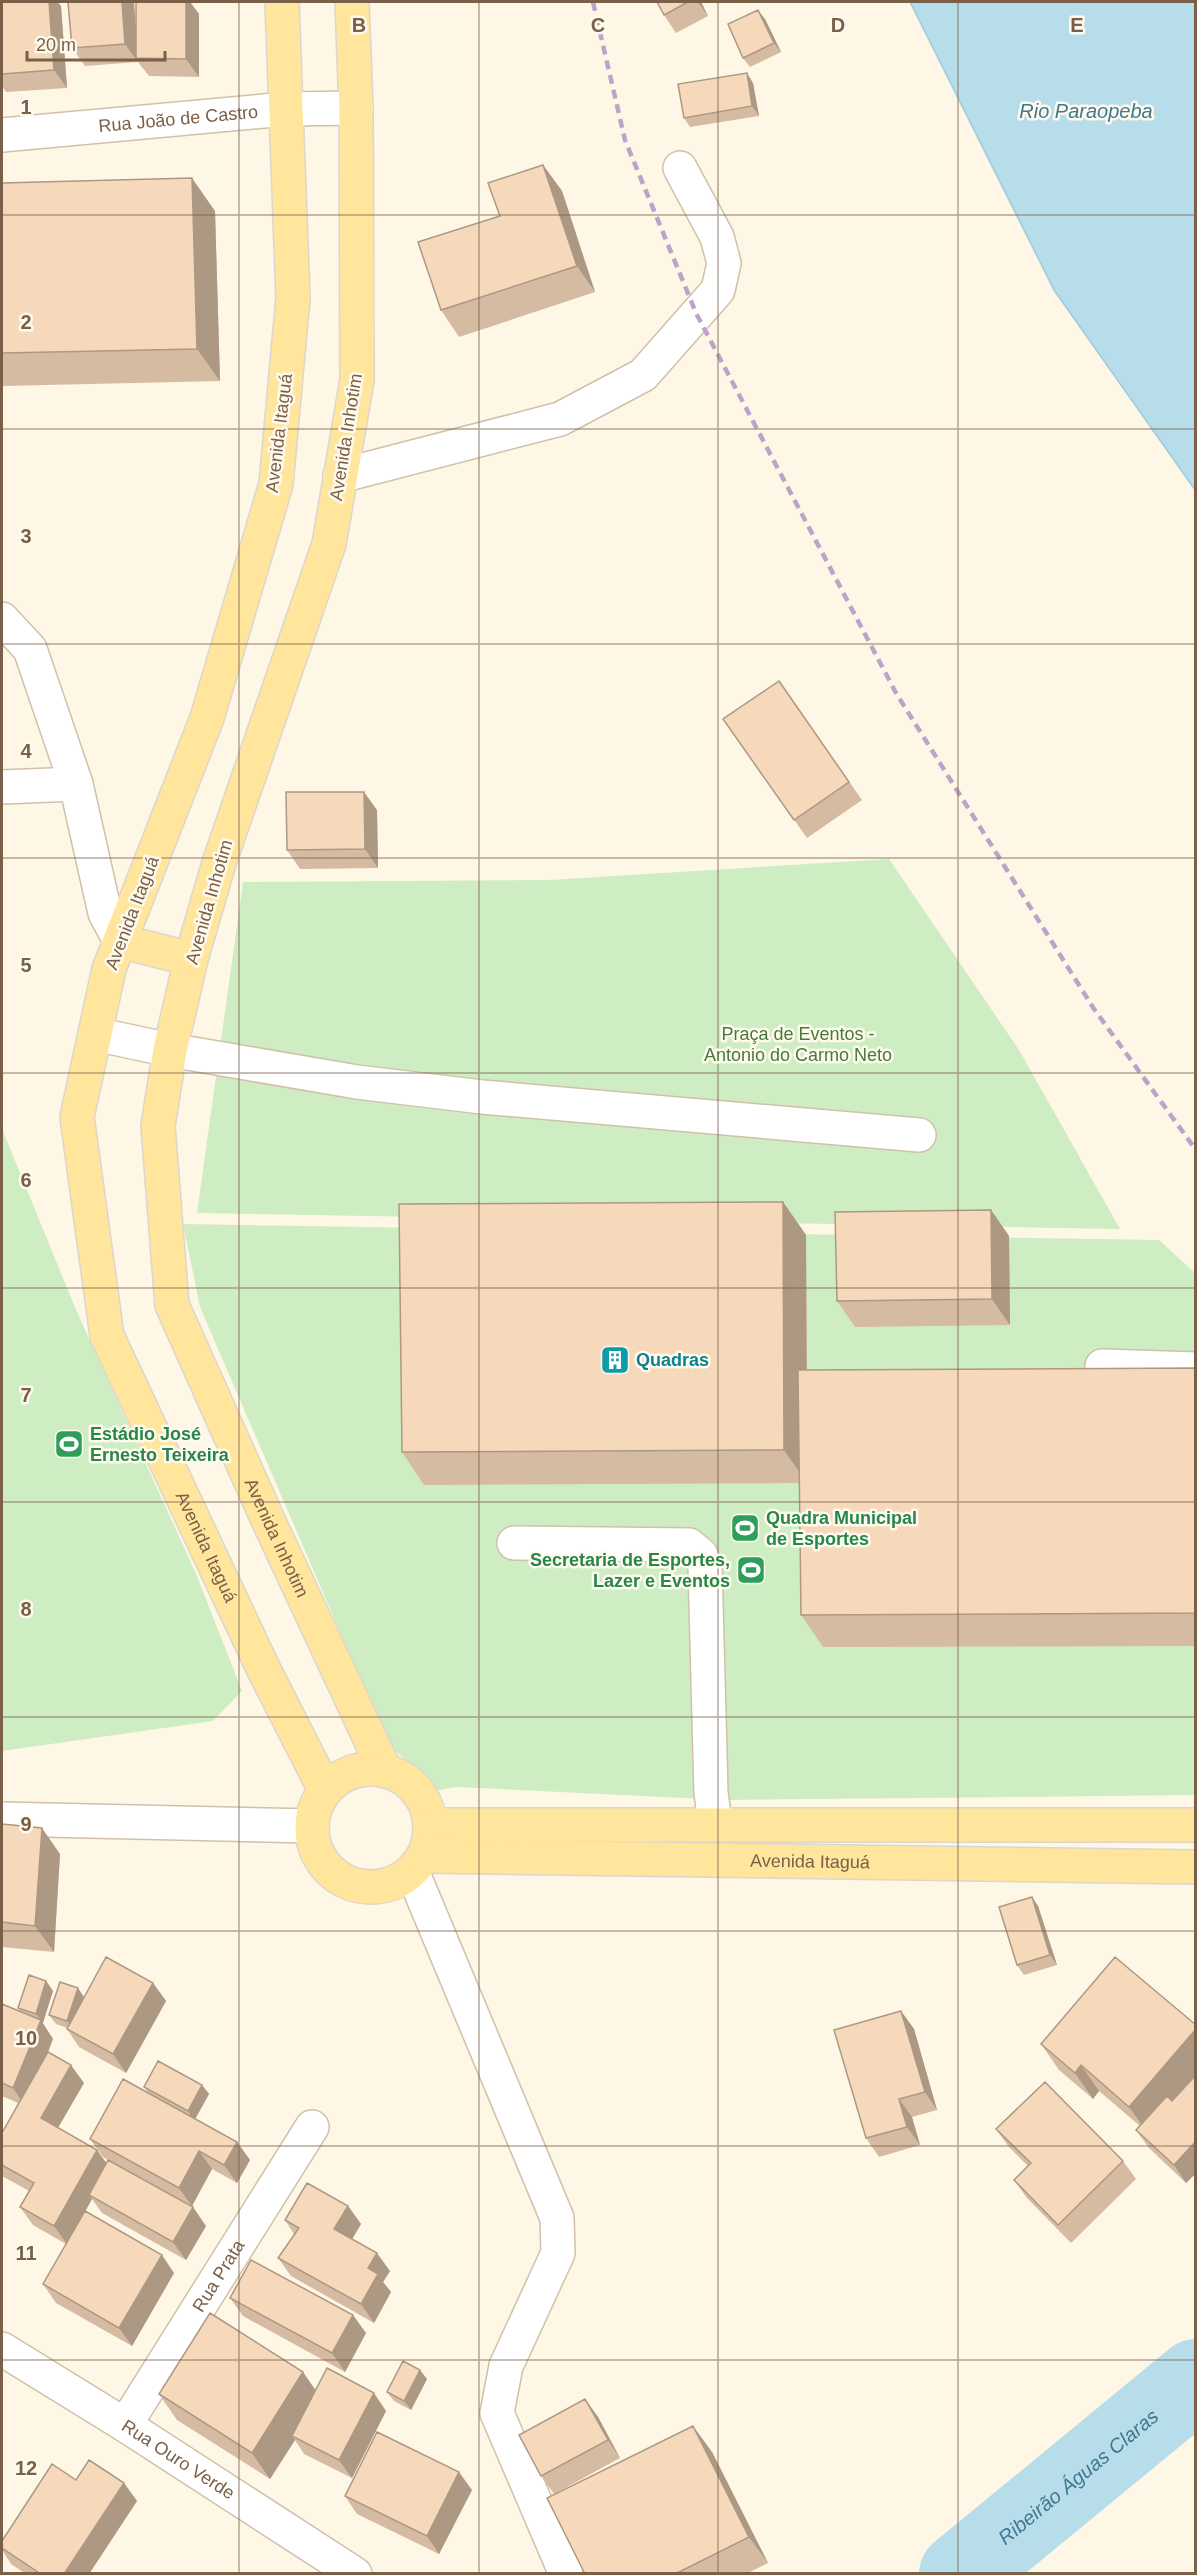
<svg xmlns="http://www.w3.org/2000/svg" width="1197" height="2575" font-family="Helvetica,sans-serif">
  <style>
    .green { fill: #cfedc3 }
    .water { fill: #b8ddea; stroke: #9ecbdc; stroke-width: 1.5 }
    .lines { fill: none; stroke-linecap: round; stroke-linejoin: round }
    .river { stroke: #b8ddea; stroke-width: 82 }
    .minor-casing { stroke: #d1c0aa; stroke-width: 36 }
    .major-casing { stroke: #dcd6cf; stroke-width: 36 }
    .minor { stroke: #fff; stroke-width: 33 }
    .major { stroke: #ffe69c; stroke-width: 33 }
    .rail { stroke: #bca3c9; stroke-width: 4.5; stroke-dasharray: 9 6; stroke-linecap: butt }
    .wall { fill: #d4bba1 }
    .shaded-wall { fill: #ac9883 }
    .building { fill: #f6d9bb; stroke: #ac9883; stroke-width: 1.5 }
    .grid { fill: none; stroke: #7a6048; stroke-width: 1.5; stroke-opacity: 0.55 }
    .labels { text-anchor: middle; stroke-width: 5; stroke-linejoin: round; paint-order: stroke }
    .street-label { font-size: 18px; fill: #7a6048; stroke: #fffaee }
    .park-label { font-size: 18px; fill: #477a3c; stroke: #fffaee }
    .culture-label { font-size: 18px; font-weight: bold; fill: #0d838f; stroke: #fffaee; text-anchor: start }
    .leisure-label { font-size: 18px; font-weight: bold; fill: #27864d; stroke: #fffaee; text-anchor: start }
    .water-label { font-size: 20px; font-style: italic; fill: #40798f; stroke: #fffaee }
    .grid-label { font-size: 20px; text-anchor: middle; font-weight: bold; fill: #7a6048; stroke: #fffaee; stroke-width: 5; stroke-linejoin: round; paint-order: stroke }
  </style>
  <rect width="100%" height="100%" fill="#fef7e6"/>
  <!-- green -->
  <path class="green" d="M 889,859 L 1019,1050 L 1120,1229 L 197,1213 L 243,882 L 550,880 Z
    M 2,1129 L 77,1312 L 197,1576 L 242,1691 L 213,1721 L 2,1751 Z
    M 183,1224 L 1159,1240 L 1195,1273 L 1195,1795 L 726,1800 L 456,1787 L 434,1791 L 415,1766 L 390,1748 L 200,1307 Z"/>
  <!-- water -->
  <path class="water" d="M 910,2 L 1195,2 L 1195,490 L 1054,290 Z"/>
  <g class="lines">
    <!-- river -->
    <path class="river" id="s1" d="M 960,2574 L 1196,2380"/>
    <!-- minor casing -->
    <g class="minor-casing">
      <g id="minor">
        <path id="s2" d="M 2,135 L 286,109 L 356,108"/>
        <path d="M 340,476 L 560,419 L 643,375 L 718,290 L 724,263 L 717,237 L 680,168"/>
        <path d="M 2,619 L 30,649 L 76,784 L 105,913 L 120,941"/>
        <path d="M 2,787 L 76,784"/>
        <path d="M 95,1034 L 170,1050 L 357,1082 L 482,1097 L 919,1135"/>
        <path d="M 1102,1366 L 1196,1369"/>
        <path d="M 514,1543 L 689,1545 L 701,1555 L 705,1566 L 711,1792 L 715,1824"/>
        <path d="M 2,1819 L 312,1826"/>
        <path d="M 412,1871 L 557,2218 L 558,2253 L 506,2366 L 497,2413 L 566,2574"/>
        <path id="s3" d="M 2,2349 L 125,2425 L 355,2574"/>
        <path id="s4" d="M 125,2425 L 312,2127"/>
      </g>
    </g>
    <!-- major casing -->
    <g class="major-casing">
      <g id="major">
        <path id="s5" d="M 282,2 L 293,298 L 276,484 L 207,718 L 109,969 L 77,1117 L 107,1336 L 264,1670 L 325,1790"/>
        <path id="s6" d="M 352,2 L 356,108 L 357,380 L 329,544 L 219,863 L 191,959 L 170,1050 L 158,1126 L 172,1305 L 268,1520 L 385,1771"/>
        <path d="M 120,941 L 191,959"/>
        <circle cx="371" cy="1828" r="59"/>
        <path d="M 431,1825 L 1196,1825"/>
        <path id="s7" d="M 424,1856 L 1196,1867"/>
      </g>
    </g>
    <!-- minor -->
    <use href="#minor" class="minor"/>
    <!-- major -->
    <use href="#major" class="major"/>
    <!-- rail -->
    <path class="rail" d="M 593,2 L 625,140 L 696,313 L 896,693 L 1094,1009 L 1196,1150"/>
  </g>
  <!-- wall -->
  <path class="wall" d="M 2,2 L 61,6 L 67,88 L 6,92 L 2,86 Z
    M 136,2 L 190,2 L 199,14 L 199,77 L 149,76 L 138,62 L 85,66 L 72,48 L 136,27 Z
    M 657,2 L 701,2 L 708,16 L 676,33 L 664,15 Z
    M 765,19 L 781,52 L 750,67 L 743,58 Z
    M 753,83 L 759,116 L 690,127 L 684,118 Z
    M 543,165 L 562,191 L 595,292 L 459,337 L 441,310 L 500,216 Z
    M 2,183 L 215,211 L 220,381 L 2,386 Z
    M 779,681 L 862,800 L 807,838 L 723,719 Z
    M 377,810 L 378,868 L 300,869 L 287,850 Z
    M 783,1202 L 806,1235 L 807,1370 L 1196,1368 L 1196,1646 L 823,1647 L 801,1615 L 799,1483 L 424,1485 L 402,1452 Z
    M 991,1210 L 1009,1236 L 1010,1325 L 855,1327 L 837,1301 Z
    M 2,1824 L 60,1854 L 54,1952 L 2,1947 Z
    M 1032,1897 L 1038,1906 L 1057,1965 L 1024,1975 L 1017,1965 Z
    M 46,1981 L 53,1991 L 42,2023 L 53,2039 L 48,2052 L 84,2083 L 58,2128 L 106,2164 L 108,2160 L 103,2157 L 90,2139 L 149,2094 L 144,2087 L 202,2085 L 209,2094 L 195,2119 L 237,2142 L 250,2160 L 237,2183 L 212,2169 L 192,2206 L 120,2166 L 206,2226 L 186,2260 L 102,2213 L 92,2199 L 85,2211 L 174,2273 L 132,2346 L 56,2303 L 43,2284 L 66,2244 L 33,2225 L 20,2207 L 29,2191 L 2,2176 L 2,2133 L 18,2103 L 2,2096 L 2,2003 L 3,2005 L 21,2013 L 18,2008 Z
    M 153,1983 L 166,2001 L 126,2073 L 79,2047 L 67,2029 L 67,2028 L 56,2024 L 49,2015 L 84,1997 Z
    M 901,2011 L 914,2029 L 937,2110 L 912,2117 L 920,2145 L 879,2157 L 866,2138 Z
    M 1196,2025 L 1196,2173 L 1186,2183 L 1149,2148 L 1136,2130 L 1140,2126 L 1099,2091 L 1093,2099 L 1059,2070 L 1041,2044 Z
    M 996,2129 L 1123,2161 L 1136,2179 L 1071,2243 L 1027,2198 L 1014,2180 L 1028,2166 L 1009,2147 Z
    M 348,2206 L 361,2224 L 352,2239 L 390,2271 L 383,2282 L 391,2292 L 374,2323 L 291,2276 L 278,2258 L 294,2234 L 285,2220 Z
    M 230,2298 L 366,2333 L 345,2372 L 243,2316 Z
    M 427,2379 L 411,2410 L 394,2401 L 387,2392 Z
    M 315,2390 L 386,2411 L 352,2478 L 304,2454 L 295,2440 L 270,2479 L 177,2420 L 159,2394 Z
    M 585,2399 L 598,2417 L 620,2458 L 554,2494 L 541,2476 Z
    M 712,2452 L 768,2563 L 746,2574 L 585,2574 Z
    M 76,2480 L 124,2483 L 137,2501 L 89,2574 L 26,2574 L 11,2564 L 2,2550 L 2,2541 Z
    M 472,2490 L 439,2554 L 357,2514 L 345,2496 Z"/>
  <!-- shaded-wall -->
  <path class="shaded-wall" d="M 49,2 L 58,2 L 61,6 L 67,88 L 54,70 Z
    M 122,2 L 134,2 L 138,58 L 136,58 L 138,62 L 125,44 Z
    M 186,2 L 190,2 L 199,14 L 199,77 L 186,59 Z
    M 698,2 L 701,2 L 708,16 Z
    M 758,10 L 765,19 L 781,52 L 774,43 Z
    M 747,73 L 753,83 L 759,116 L 752,106 Z
    M 543,165 L 562,191 L 595,292 L 577,266 Z
    M 192,178 L 215,211 L 220,381 L 197,349 Z
    M 364,792 L 377,810 L 378,868 L 365,849 Z
    M 783,1202 L 806,1235 L 807,1483 L 784,1450 Z
    M 991,1210 L 1009,1236 L 1010,1325 L 992,1299 Z
    M 42,1828 L 60,1854 L 54,1952 L 35,1926 Z
    M 1032,1897 L 1038,1906 L 1057,1965 L 1050,1955 Z
    M 46,1981 L 53,1991 L 43,2023 L 36,2014 Z
    M 153,1983 L 166,2001 L 126,2073 L 113,2054 Z
    M 78,1988 L 84,1997 L 74,2030 L 67,2021 Z
    M 901,2011 L 914,2029 L 937,2110 L 925,2092 Z
    M 41,2020 L 53,2039 L 26,2107 L 13,2088 Z
    M 1196,2029 L 1196,2076 L 1148,2133 L 1129,2107 Z
    M 71,2065 L 84,2083 L 53,2136 L 41,2118 Z
    M 1081,2065 L 1099,2091 L 1093,2099 L 1075,2073 Z
    M 202,2085 L 209,2094 L 194,2121 L 188,2111 Z
    M 899,2099 L 912,2117 L 920,2145 L 907,2127 Z
    M 1196,2141 L 1196,2173 L 1186,2183 L 1174,2165 Z
    M 237,2142 L 250,2160 L 237,2183 L 224,2165 Z
    M 97,2150 L 110,2168 L 89,2195 L 92,2199 L 67,2244 L 54,2226 Z
    M 199,2151 L 212,2169 L 192,2206 L 179,2188 Z
    M 348,2206 L 361,2224 L 347,2248 L 334,2229 Z
    M 193,2207 L 206,2226 L 186,2260 L 173,2242 Z
    M 377,2253 L 390,2271 L 383,2282 L 391,2292 L 374,2323 L 361,2304 L 368,2268 Z
    M 162,2255 L 174,2273 L 132,2346 L 119,2328 Z
    M 353,2315 L 366,2333 L 345,2372 L 332,2353 Z
    M 420,2370 L 427,2379 L 411,2410 L 404,2401 Z
    M 303,2372 L 321,2398 L 292,2436 L 295,2440 L 270,2479 L 252,2453 Z
    M 374,2393 L 386,2411 L 352,2478 L 339,2460 Z
    M 585,2399 L 598,2417 L 620,2458 L 608,2440 Z
    M 693,2426 L 712,2452 L 768,2563 L 749,2537 Z
    M 459,2472 L 472,2490 L 439,2554 L 427,2536 Z
    M 124,2483 L 137,2501 L 89,2574 L 64,2574 Z"/>
  <!-- building -->
  <path class="building" d="M 2,2 L 49,2 L 54,70 L 2,74 Z
    M 68,2 L 122,2 L 125,44 L 72,48 Z
    M 136,2 L 186,2 L 186,59 L 136,58 Z
    M 657,2 L 688,2 L 664,15 Z
    M 758,10 L 774,43 L 743,58 L 728,24 Z
    M 747,73 L 752,106 L 684,118 L 678,84 Z
    M 543,165 L 577,266 L 441,310 L 418,242 L 500,216 L 488,183 Z
    M 192,178 L 197,349 L 2,353 L 2,183 Z
    M 779,681 L 849,782 L 794,820 L 723,719 Z
    M 286,792 L 364,792 L 365,849 L 287,850 Z
    M 783,1202 L 784,1450 L 402,1452 L 399,1204 Z
    M 991,1210 L 992,1299 L 837,1301 L 835,1212 Z
    M 1196,1368 L 1196,1613 L 801,1615 L 798,1370 Z
    M 2,1824 L 42,1828 L 35,1926 L 2,1922 Z
    M 1032,1897 L 1050,1955 L 1017,1965 L 999,1907 Z
    M 106,1957 L 153,1983 L 113,2054 L 67,2029 Z
    M 1115,1957 L 1196,2025 L 1196,2029 L 1129,2107 L 1081,2065 L 1075,2073 L 1041,2044 Z
    M 29,1975 L 46,1981 L 36,2014 L 18,2008 Z
    M 60,1982 L 78,1988 L 67,2021 L 49,2015 Z
    M 2,2004 L 41,2020 L 13,2088 L 2,2083 Z
    M 901,2011 L 925,2092 L 899,2099 L 907,2127 L 866,2138 L 834,2030 Z
    M 48,2052 L 71,2065 L 41,2118 L 97,2150 L 54,2226 L 20,2207 L 34,2183 L 2,2165 L 2,2133 Z
    M 158,2061 L 202,2085 L 188,2111 L 144,2087 Z
    M 1196,2075 L 1196,2141 L 1174,2165 L 1136,2130 L 1167,2096 L 1172,2101 Z
    M 123,2079 L 237,2142 L 224,2165 L 199,2151 L 179,2188 L 90,2139 Z
    M 1045,2082 L 1123,2161 L 1058,2225 L 1014,2180 L 1031,2163 L 996,2129 Z
    M 108,2160 L 193,2207 L 173,2242 L 89,2195 Z
    M 307,2183 L 348,2206 L 334,2229 L 377,2253 L 368,2268 L 378,2274 L 361,2304 L 278,2258 L 299,2228 L 285,2220 Z
    M 85,2211 L 162,2255 L 119,2328 L 43,2284 Z
    M 251,2260 L 353,2315 L 332,2353 L 230,2298 Z
    M 210,2313 L 303,2372 L 252,2453 L 159,2394 Z
    M 403,2361 L 420,2370 L 404,2401 L 387,2392 Z
    M 327,2368 L 374,2393 L 339,2460 L 292,2436 Z
    M 585,2399 L 608,2440 L 541,2476 L 519,2435 Z
    M 693,2426 L 749,2537 L 675,2574 L 585,2574 L 547,2498 Z
    M 377,2432 L 459,2472 L 427,2536 L 345,2496 Z
    M 89,2460 L 124,2483 L 64,2574 L 41,2574 L 2,2548 L 2,2541 L 52,2464 L 76,2480 Z"/>
  <!-- grid -->
  <path class="grid" d="M 239,2 L 239,2574M 479,2 L 479,2574M 718,2 L 718,2574M 958,2 L 958,2574M 2,215 L 1196,215M 2,429 L 1196,429M 2,644 L 1196,644M 2,858 L 1196,858M 2,1073 L 1196,1073M 2,1288 L 1196,1288M 2,1502 L 1196,1502M 2,1717 L 1196,1717M 2,1931 L 1196,1931M 2,2146 L 1196,2146M 2,2360 L 1196,2360"/>
  <!-- icons -->
  <defs>
    <g id="building-square" transform="scale(1.5)"><rect x="-9" y="-9" width="18" height="18" rx="4" fill="#0f9aa8" stroke="#fffaee"/><path d="M-4-6H4V6H1V3H-1V6H-4ZM-2.5-4.3h1.7v1.8h-1.7ZM.8-4.3h1.7v1.8H.8ZM-2.5-1h1.7V.8h-1.7ZM.8-1h1.7V.8H.8Z" fill="#fff"/></g>
    <g id="stadium-square" transform="scale(1.5)"><rect x="-9" y="-9" width="18" height="18" rx="4" fill="#2e9e5b" stroke="#fffaee"/><path d="M0-5a6.5 5 0 1 0 0 10a6.5 5 0 1 0 0-10ZM-3.5-1.8h7v3.6h-7Z" fill="#fff"/></g>
  </defs>
  <g fill-rule="evenodd">
    <use href="#building-square" x="615" y="1360"/>
    <use href="#stadium-square" x="69" y="1444"/>
    <use href="#stadium-square" x="745" y="1528"/>
    <use href="#stadium-square" x="751" y="1570"/>
  </g>
  <g class="labels">
    <!-- street labels -->
    <g class="street-label">
      <text dy="6" stroke="none"><textPath href="#s2" startOffset="177">Rua João de Castro</textPath></text>
      <text transform="translate(279 433) rotate(-83)" y="6">Avenida Itaguá</text>
      <text transform="translate(346 437) rotate(-81)" y="6">Avenida Inhotim</text>
      <text transform="translate(209 902) rotate(-74)" y="6">Avenida Inhotim</text>
      <text transform="translate(132 913) rotate(-69)" y="6">Avenida Itaguá</text>
      <text dy="6" stroke="none"><textPath href="#s6" startOffset="1587">Avenida Inhotim</textPath></text>
      <text dy="6" stroke="none"><textPath href="#s5" startOffset="1602">Avenida Itaguá</textPath></text>
      <text dy="6" stroke="none"><textPath href="#s7" startOffset="386">Avenida Itaguá</textPath></text>
      <text dy="6" stroke="none"><textPath href="#s4" startOffset="176">Rua Prata</textPath></text>
      <text dy="6" stroke="none"><textPath href="#s3" startOffset="208">Rua Ouro Verde</textPath></text>
    </g>
    <!-- park labels -->
    <g class="park-label">
      <text x="798" y="1040">Praça de Eventos -<tspan x="798" dy="21">Antonio do Carmo Neto</tspan></text>
    </g>
    <!-- culture labels -->
    <g class="culture-label">
      <text x="636" y="1366">Quadras</text>
    </g>
    <!-- leisure labels -->
    <g class="leisure-label">
      <text x="90" y="1440">Estádio José<tspan x="90" dy="21">Ernesto Teixeira</tspan></text>
      <text x="766" y="1524">Quadra Municipal<tspan x="766" dy="21">de Esportes</tspan></text>
      <text x="730" y="1566" text-anchor="end">Secretaria de Esportes,<tspan x="730" dy="21">Lazer e Eventos</tspan></text>
    </g>
    <!-- water labels -->
    <g class="water-label">
      <text x="1086" y="118">Rio Paraopeba</text>
      <text dy="7" stroke="none"><textPath href="#s1" startOffset="153">Ribeirão Águas Claras</textPath></text>
    </g>
  </g>
  <g class="grid-label">
    <text x="359" y="32">B</text>
    <text x="598" y="32">C</text>
    <text x="838" y="32">D</text>
    <text x="1077" y="32">E</text>
    <text x="26" y="114">1</text>
    <text x="26" y="329">2</text>
    <text x="26" y="543">3</text>
    <text x="26" y="758">4</text>
    <text x="26" y="972">5</text>
    <text x="26" y="1187">6</text>
    <text x="26" y="1402">7</text>
    <text x="26" y="1616">8</text>
    <text x="26" y="1831">9</text>
    <text x="26" y="2045">10</text>
    <text x="26" y="2260">11</text>
    <text x="26" y="2475">12</text>
  </g>
  <!-- border -->
  <rect width="1197" height="2575" fill="none" stroke="#7a6048" stroke-width="6"/>
  <!-- scale -->
  <path d="M27 51v9h138v-9" fill="none" stroke="#7a6048" stroke-width="3"/>
  <text x="36" y="51" font-size="18" fill="#7a6048" stroke="#fffaee" stroke-width="4.5" paint-order="stroke">20 m</text>
</svg>
